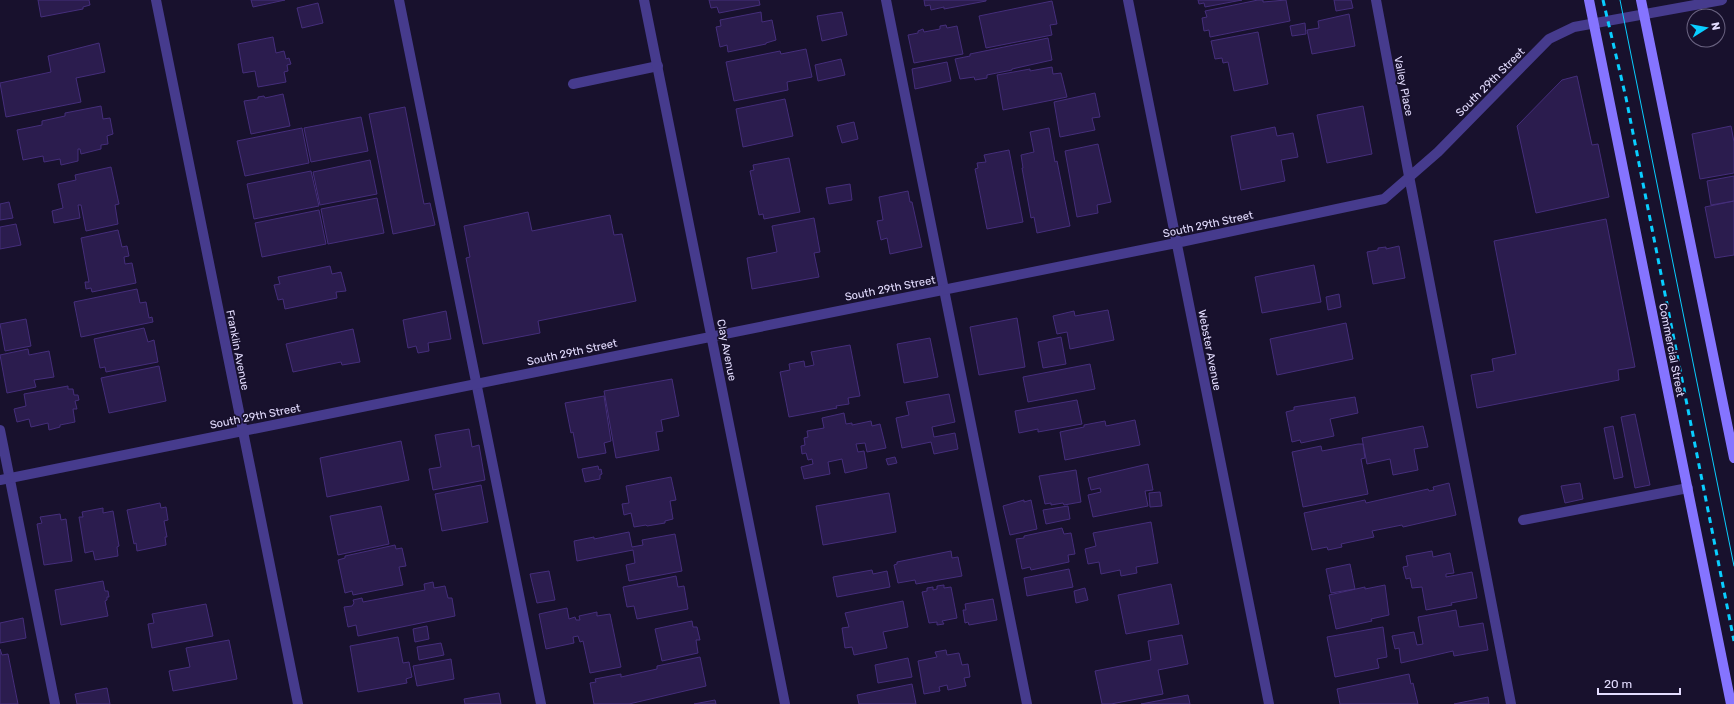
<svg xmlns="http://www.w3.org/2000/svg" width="1734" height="704" font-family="Rubik,sans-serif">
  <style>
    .building { fill: #2b1c4e; stroke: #452e7b }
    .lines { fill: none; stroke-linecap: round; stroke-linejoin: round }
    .service { stroke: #463b8d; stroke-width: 10 }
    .minor { stroke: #463b8d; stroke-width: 10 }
    .secondary { stroke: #8574ff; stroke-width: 10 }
    .tram { stroke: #09ceff; stroke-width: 1 }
    .rail { stroke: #09ceff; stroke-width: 3; stroke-dasharray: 6 5; stroke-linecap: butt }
    .labels { text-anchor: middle; stroke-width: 3.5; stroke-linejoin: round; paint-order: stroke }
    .street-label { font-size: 11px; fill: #e4ddff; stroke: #18112d }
  </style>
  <rect width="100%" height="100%" fill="#18112d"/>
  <!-- building -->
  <path class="building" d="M 38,0 L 89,0 L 90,5 L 83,7 L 83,9 L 41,17 Z
    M 251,0 L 285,0 L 253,7 Z
    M 709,0 L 759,0 L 760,5 L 719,13 L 717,7 L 711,8 Z
    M 924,0 L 986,0 L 986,1 L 944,9 L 944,7 L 931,10 L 930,5 L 925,6 Z
    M 1198,0 L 1242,0 L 1205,7 L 1204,3 L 1199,4 Z
    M 1258,0 L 1263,0 L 1263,2 L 1286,0 L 1290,21 L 1210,37 L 1209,30 L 1204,31 L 1202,18 L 1207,17 L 1205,11 Z
    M 1334,0 L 1351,0 L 1353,8 L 1336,11 Z
    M 1052,1 L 1057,24 L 1050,25 L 1052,35 L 986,48 L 979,16 Z
    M 318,3 L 323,23 L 302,28 L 297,8 Z
    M 761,12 L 762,22 L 772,20 L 776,40 L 766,43 L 766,44 L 728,52 L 727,45 L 720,47 L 716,27 L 721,26 L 720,20 Z
    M 842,12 L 847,35 L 822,41 L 817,16 Z
    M 1349,14 L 1355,46 L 1312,54 L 1307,30 L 1319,28 L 1318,21 Z
    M 1305,23 L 1306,34 L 1292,36 L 1290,26 Z
    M 946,25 L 947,28 L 957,26 L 963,54 L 914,63 L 908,35 L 918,33 L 918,31 L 923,29 L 924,32 L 940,29 L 940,26 Z
    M 1258,32 L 1268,84 L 1234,91 L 1228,62 L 1223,63 L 1222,58 L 1215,59 L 1211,41 Z
    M 273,37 L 276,53 L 284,51 L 286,59 L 289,58 L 291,64 L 287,65 L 288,71 L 284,72 L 286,82 L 258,87 L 255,71 L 243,73 L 238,44 Z
    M 1048,38 L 1052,60 L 1012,69 L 1012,70 L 987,75 L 987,78 L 975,80 L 974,77 L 960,79 L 955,59 L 970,56 L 970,54 Z
    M 99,43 L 105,72 L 76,78 L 81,102 L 6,117 L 0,83 L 51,72 L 48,56 Z
    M 806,49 L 812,77 L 787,82 L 788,90 L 734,101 L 726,62 L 780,51 L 781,54 Z
    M 841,59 L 845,75 L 818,81 L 815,65 Z
    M 947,62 L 951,81 L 915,89 L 912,69 Z
    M 1052,67 L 1053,74 L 1061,73 L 1067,97 L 1003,110 L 997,75 L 1030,69 L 1030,71 Z
    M 1577,76 L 1592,145 L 1598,144 L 1609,197 L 1536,213 L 1517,126 L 1562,80 Z
    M 1095,93 L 1100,117 L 1092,118 L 1095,130 L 1060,137 L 1054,102 Z
    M 283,94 L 290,126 L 251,134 L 244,101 L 258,99 L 258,97 L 264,96 L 265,98 Z
    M 785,99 L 793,136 L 743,147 L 736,109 Z
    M 101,106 L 103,119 L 110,118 L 113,134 L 107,136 L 108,144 L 101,145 L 101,149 L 81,154 L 80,149 L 78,149 L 78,161 L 61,165 L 60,159 L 44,162 L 43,156 L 23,160 L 17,130 L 42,125 L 42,121 L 65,116 L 65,113 Z
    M 1363,106 L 1372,154 L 1327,163 L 1317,115 Z
    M 405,107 L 424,204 L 430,203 L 435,225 L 393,234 L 369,114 Z
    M 361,117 L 368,151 L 311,162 L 304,128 Z
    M 854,122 L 858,139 L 842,143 L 837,126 Z
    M 1731,126 L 1734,142 L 1734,173 L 1700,179 L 1692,134 Z
    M 1275,127 L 1277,136 L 1293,133 L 1298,157 L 1281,160 L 1285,181 L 1241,190 L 1231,136 Z
    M 302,128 L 309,163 L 245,176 L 237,141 Z
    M 1049,128 L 1055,162 L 1057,161 L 1070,226 L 1037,233 L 1034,217 L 1031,218 L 1022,168 L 1023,168 L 1021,155 L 1034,152 L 1030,132 Z
    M 1098,144 L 1111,202 L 1097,205 L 1098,213 L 1077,217 L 1065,151 Z
    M 1009,150 L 1023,222 L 987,229 L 975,169 L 978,168 L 977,163 L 986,162 L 984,155 Z
    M 789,158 L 800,212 L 764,219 L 763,214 L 759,215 L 750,171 L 754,170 L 753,165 Z
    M 370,160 L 377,194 L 320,205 L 313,172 Z
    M 111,167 L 119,204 L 115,205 L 118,224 L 86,231 L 81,205 L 78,205 L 80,218 L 54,223 L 52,211 L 63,208 L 58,184 L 76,180 L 75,175 Z
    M 311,171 L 319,206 L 254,219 L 247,184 Z
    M 1734,176 L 1734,201 L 1711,205 L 1707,181 Z
    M 850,184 L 852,200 L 829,204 L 826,188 Z
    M 908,191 L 910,202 L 912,202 L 922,247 L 890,254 L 887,238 L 881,240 L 877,221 L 883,220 L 879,197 Z
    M 377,198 L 384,233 L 328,244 L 321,209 Z
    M 1734,201 L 1734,255 L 1715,258 L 1705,207 Z
    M 9,202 L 13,218 L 0,220 L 0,204 Z
    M 319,210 L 326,244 L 262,257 L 255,223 Z
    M 528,212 L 532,231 L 610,215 L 614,235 L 622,234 L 636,301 L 538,321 L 540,333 L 483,344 L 466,258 L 470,257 L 464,226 Z
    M 814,218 L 820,252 L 814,253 L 819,277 L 752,289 L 747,258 L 777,252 L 772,226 Z
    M 1606,219 L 1635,367 L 1618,370 L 1619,380 L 1477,408 L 1471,375 L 1494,371 L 1492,359 L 1516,354 L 1494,241 Z
    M 16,224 L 21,245 L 0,249 L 0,227 Z
    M 118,230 L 122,247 L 127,246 L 129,256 L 124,257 L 125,264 L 132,263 L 136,283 L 92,292 L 91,288 L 86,289 L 85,282 L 89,282 L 81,238 Z
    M 1399,246 L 1405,278 L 1373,284 L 1367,252 L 1378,250 L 1378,248 L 1386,247 L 1386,249 Z
    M 1314,265 L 1321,302 L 1262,313 L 1255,277 Z
    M 330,266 L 332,274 L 341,272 L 346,291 L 336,292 L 337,298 L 285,309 L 283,299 L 278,300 L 274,285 L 280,284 L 278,277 Z
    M 137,289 L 140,303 L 146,302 L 149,318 L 152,317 L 153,322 L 81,337 L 74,302 Z
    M 1339,294 L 1341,307 L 1328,310 L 1326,297 Z
    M 1108,310 L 1114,340 L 1070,349 L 1067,332 L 1057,334 L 1053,316 L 1074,311 L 1075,316 Z
    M 446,311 L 451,339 L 428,343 L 429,351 L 418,353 L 416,346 L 408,348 L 403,320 Z
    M 1017,318 L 1025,367 L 979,375 L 970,327 Z
    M 26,319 L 31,346 L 5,351 L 0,324 Z
    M 1346,323 L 1353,359 L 1277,375 L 1270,339 Z
    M 144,328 L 148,342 L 154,340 L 158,362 L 106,372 L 105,367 L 100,368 L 94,339 Z
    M 353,329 L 360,362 L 342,365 L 341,362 L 293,372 L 286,344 Z
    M 1061,337 L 1066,364 L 1043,368 L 1038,342 Z
    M 930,338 L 938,377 L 904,383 L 897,344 Z
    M 850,345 L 860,396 L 848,398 L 849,404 L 836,406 L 837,408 L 789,417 L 780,372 L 790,370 L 789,364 L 804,361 L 805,367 L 814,365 L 811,352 Z
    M 28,349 L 29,355 L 49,351 L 54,377 L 34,380 L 36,387 L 7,393 L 0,355 Z
    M 1090,364 L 1095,389 L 1028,402 L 1023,377 Z
    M 159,366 L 166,401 L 109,413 L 101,378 Z
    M 672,379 L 679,416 L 661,420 L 663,431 L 656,432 L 659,450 L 616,458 L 604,391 Z
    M 68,386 L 68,389 L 73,389 L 74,395 L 78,395 L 79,400 L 75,401 L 77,409 L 73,409 L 75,422 L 60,425 L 60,427 L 49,430 L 48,423 L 31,427 L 29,419 L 17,422 L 14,409 L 26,406 L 24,394 Z
    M 949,394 L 955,422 L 932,427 L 934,437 L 955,433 L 958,449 L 934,454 L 931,442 L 902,448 L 896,418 L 909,415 L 906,402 Z
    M 604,396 L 611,441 L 604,443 L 606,453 L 578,458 L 573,432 L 571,433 L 565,403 Z
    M 1355,397 L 1358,413 L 1330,419 L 1334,436 L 1301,443 L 1300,440 L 1292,442 L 1286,412 L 1294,410 L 1294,407 Z
    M 1077,400 L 1082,424 L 1038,432 L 1038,429 L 1019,433 L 1015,411 Z
    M 844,413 L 846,424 L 852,423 L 852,425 L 871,421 L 872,426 L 880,424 L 886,448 L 867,452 L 865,443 L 856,444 L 858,452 L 864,451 L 867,468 L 845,473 L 842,459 L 828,462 L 830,474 L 804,479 L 801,467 L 813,464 L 812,459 L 808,460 L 806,453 L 802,454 L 801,446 L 805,445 L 804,438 L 808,437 L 807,431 L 824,428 L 822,418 Z
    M 1635,414 L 1650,485 L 1635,488 L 1621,417 Z
    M 1135,420 L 1140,445 L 1065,460 L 1060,432 L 1084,427 L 1084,425 L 1105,421 L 1106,426 Z
    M 1423,426 L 1428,447 L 1414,449 L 1418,470 L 1393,475 L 1390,459 L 1367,464 L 1362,438 Z
    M 1613,426 L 1623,477 L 1614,479 L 1604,428 Z
    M 469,429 L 472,447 L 479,445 L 485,480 L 433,490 L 429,469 L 441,467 L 435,435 Z
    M 401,441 L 409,480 L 327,497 L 320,458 Z
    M 1358,444 L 1363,444 L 1365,458 L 1361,459 L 1368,494 L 1303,507 L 1292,452 L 1321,446 L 1322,451 Z
    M 895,457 L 897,463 L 888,465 L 886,459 Z
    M 1148,464 L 1153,490 L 1145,491 L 1148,506 L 1093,517 L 1088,495 L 1101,492 L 1100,488 L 1091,490 L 1088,478 Z
    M 598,466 L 599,470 L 601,469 L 602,474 L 600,475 L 600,479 L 585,482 L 582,469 Z
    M 1076,470 L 1081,502 L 1064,505 L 1063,503 L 1051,505 L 1051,503 L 1045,504 L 1039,476 Z
    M 671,477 L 676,500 L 670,501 L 673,519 L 665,521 L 665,523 L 647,526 L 646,525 L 634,527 L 631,513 L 624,515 L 622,504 L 629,503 L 626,486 Z
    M 1449,483 L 1456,515 L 1403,527 L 1402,525 L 1372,531 L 1374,537 L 1341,544 L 1342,547 L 1328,550 L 1327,547 L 1312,550 L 1304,513 L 1365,500 L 1366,503 L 1428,489 L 1429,491 L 1434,490 L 1433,487 Z
    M 1580,483 L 1583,499 L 1565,503 L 1561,486 Z
    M 481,485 L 488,522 L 442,531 L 435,494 Z
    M 1160,492 L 1162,506 L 1150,507 L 1149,493 Z
    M 889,493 L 896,532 L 823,545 L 816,506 Z
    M 1024,500 L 1024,502 L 1031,500 L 1037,529 L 1010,535 L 1003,506 Z
    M 160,503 L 161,508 L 166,507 L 168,520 L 164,521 L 167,537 L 165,537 L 166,545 L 137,551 L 136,543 L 134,544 L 127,510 Z
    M 381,506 L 389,544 L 338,555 L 330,516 Z
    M 1068,506 L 1070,519 L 1046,524 L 1043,510 Z
    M 103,508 L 103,513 L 113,511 L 119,546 L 117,547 L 118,556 L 95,560 L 93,551 L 85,553 L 79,517 L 83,517 L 82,512 Z
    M 60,514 L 61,520 L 66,519 L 72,561 L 44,565 L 37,524 L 42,523 L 40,517 Z
    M 1151,522 L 1158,563 L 1136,567 L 1137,573 L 1121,576 L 1120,570 L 1101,574 L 1099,562 L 1088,564 L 1085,549 L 1096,546 L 1093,533 Z
    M 1062,528 L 1064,534 L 1071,533 L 1075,554 L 1068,555 L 1069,562 L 1031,570 L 1030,567 L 1022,569 L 1016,539 L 1024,538 L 1024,536 Z
    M 629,532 L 632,547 L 643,545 L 642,540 L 675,534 L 682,571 L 629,581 L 626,565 L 635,563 L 633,550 L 577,561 L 574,541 L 594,537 L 594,539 Z
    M 395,545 L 396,549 L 402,548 L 406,566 L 399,567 L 403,585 L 353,595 L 352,591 L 345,593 L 338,560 L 345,558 L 345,556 Z
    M 951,551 L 952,558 L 958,557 L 962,576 L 916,584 L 915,580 L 898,583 L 894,565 L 897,564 L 897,562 Z
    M 1432,551 L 1433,557 L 1450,553 L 1454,573 L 1446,574 L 1446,577 L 1472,572 L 1477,598 L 1451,603 L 1452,605 L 1426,610 L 1422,587 L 1412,588 L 1410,578 L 1406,579 L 1403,567 L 1408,566 L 1406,556 Z
    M 1350,564 L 1355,589 L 1331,593 L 1326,569 Z
    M 1069,569 L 1073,587 L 1027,596 L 1024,578 Z
    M 872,570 L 873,574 L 887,571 L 890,587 L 837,597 L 833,577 Z
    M 549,571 L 555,600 L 537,603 L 530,574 Z
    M 676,576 L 678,587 L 684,586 L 688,609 L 637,619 L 634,606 L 627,607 L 623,587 Z
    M 103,581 L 105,591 L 108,591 L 109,597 L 107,597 L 107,600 L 105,601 L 108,616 L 61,625 L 55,590 Z
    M 433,582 L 434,588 L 445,586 L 448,598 L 452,598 L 455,616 L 358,636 L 356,625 L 348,627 L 344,607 L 352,606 L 354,603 L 353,600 L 362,598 L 363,602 L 425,590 L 424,584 Z
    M 1171,584 L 1179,624 L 1126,634 L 1118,595 Z
    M 944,585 L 944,588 L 951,587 L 957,618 L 942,621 L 944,624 L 937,625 L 937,622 L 929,623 L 922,592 L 927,591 L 927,588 L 933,587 L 933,590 L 937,589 L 937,586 Z
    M 1385,585 L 1389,615 L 1371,619 L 1372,621 L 1336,629 L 1329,595 L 1365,587 L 1365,589 Z
    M 1085,588 L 1088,600 L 1076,603 L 1074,591 Z
    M 993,599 L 997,620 L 969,625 L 968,622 L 965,623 L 963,610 L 966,610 L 965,604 Z
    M 903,601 L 908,627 L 883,632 L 887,648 L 854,655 L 852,647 L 845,648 L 842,628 L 849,627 L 845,613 Z
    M 206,604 L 213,636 L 152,648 L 148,624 L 154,623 L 152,614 Z
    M 567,608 L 569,619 L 575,617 L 576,620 L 580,620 L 579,616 L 597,612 L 597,616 L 610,614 L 621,667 L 590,673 L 583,641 L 580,642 L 578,636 L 573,637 L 574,643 L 546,649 L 539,614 Z
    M 1456,610 L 1459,627 L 1483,623 L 1488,650 L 1454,656 L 1453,651 L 1401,663 L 1399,648 L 1395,649 L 1392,636 L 1414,632 L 1417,645 L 1423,644 L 1418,617 Z
    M 23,618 L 26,638 L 0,643 L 0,623 Z
    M 692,621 L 693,627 L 697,627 L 700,640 L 696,640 L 698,653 L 662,661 L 655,629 Z
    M 427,626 L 429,639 L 415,642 L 413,629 Z
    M 1383,627 L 1387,657 L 1377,659 L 1379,668 L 1335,677 L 1327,637 Z
    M 1182,635 L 1188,664 L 1158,670 L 1163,694 L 1111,704 L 1102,704 L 1095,671 L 1151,660 L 1148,641 Z
    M 398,637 L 403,663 L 409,662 L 412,677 L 406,679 L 407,683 L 358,692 L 350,646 Z
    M 229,640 L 237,679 L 173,691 L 169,671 L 190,667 L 186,648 Z
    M 441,643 L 444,655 L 419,660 L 417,647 Z
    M 0,649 L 2,655 L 8,654 L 18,704 L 0,704 Z
    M 946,650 L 947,655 L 959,653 L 962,665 L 968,664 L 970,677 L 964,678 L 966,686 L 948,690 L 947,685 L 939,687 L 940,691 L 924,694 L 918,661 L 937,657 L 935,652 Z
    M 700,657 L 706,686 L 629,704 L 594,704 L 590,683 L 596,682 L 595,679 L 621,674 L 621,677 L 657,669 L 657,666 Z
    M 908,658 L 912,677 L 878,683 L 875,665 Z
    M 451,659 L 454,679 L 417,686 L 413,666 Z
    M 1409,674 L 1411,684 L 1413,683 L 1418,704 L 1340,704 L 1337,689 Z
    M 912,684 L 916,704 L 859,704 L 857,695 Z
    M 107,688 L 110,704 L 77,704 L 75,694 Z
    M 499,693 L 501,704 L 465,704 L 464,699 Z
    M 1188,695 L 1190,704 L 1141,704 Z
    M 1488,697 L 1489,704 L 1454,704 Z
    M 715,700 L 716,704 L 694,704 Z"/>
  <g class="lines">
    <!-- service -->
    <path class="service" d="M 399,0 L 541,704
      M 886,0 L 1027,704
      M 573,84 L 658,66
      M 1409,176 L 1511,704
      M 0,430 L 55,704
      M 1523,520 L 1688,488"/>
    <!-- minor -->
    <path class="minor" d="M 156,0 L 298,704
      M 644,0 L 785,704
      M 1128,0 L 1269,704
      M 1376,0 L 1409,176
      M 0,480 L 1176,243 L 1384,199 L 1438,152 L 1549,39 L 1574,27 L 1722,0"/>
    <!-- secondary -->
    <path class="secondary" d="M 1589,0 L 1731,704
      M 1641,0 L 1734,458"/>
    <!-- tram -->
    <path class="tram" d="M 1620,0 L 1734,566"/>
    <!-- rail -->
    <path class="rail" d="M 1603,0 L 1626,98 L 1734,641"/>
  </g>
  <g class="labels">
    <!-- street labels -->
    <g class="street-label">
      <text transform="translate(1490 82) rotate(-45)" y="4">South 29th Street</text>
      <text transform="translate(1404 86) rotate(79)" y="4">Valley Place</text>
      <text transform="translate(1208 224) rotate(-12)" y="4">South 29th Street</text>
      <text transform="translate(890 288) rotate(-11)" y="4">South 29th Street</text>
      <text transform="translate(238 350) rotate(79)" y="4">Franklin Avenue</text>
      <text transform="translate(727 350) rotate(79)" y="4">Clay Avenue</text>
      <text transform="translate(1210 350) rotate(79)" y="4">Webster Avenue</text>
      <text transform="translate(1672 350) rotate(79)" y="4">Commercial Street</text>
      <text transform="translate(572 352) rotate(-12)" y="4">South 29th Street</text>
      <text transform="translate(255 416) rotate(-11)" y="4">South 29th Street</text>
    </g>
  </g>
  <!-- north arrow -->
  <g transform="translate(1706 28) rotate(79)"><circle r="19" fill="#18112d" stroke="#6a6381"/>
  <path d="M0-3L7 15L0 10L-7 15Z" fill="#09ceff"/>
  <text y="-6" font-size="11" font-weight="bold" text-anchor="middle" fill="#e4ddff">N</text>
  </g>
  <!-- scale -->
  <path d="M1598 688v6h82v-6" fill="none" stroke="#e4ddff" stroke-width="2"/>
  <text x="1604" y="688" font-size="12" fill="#e4ddff" stroke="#18112d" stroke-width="3" paint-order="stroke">20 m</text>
</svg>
